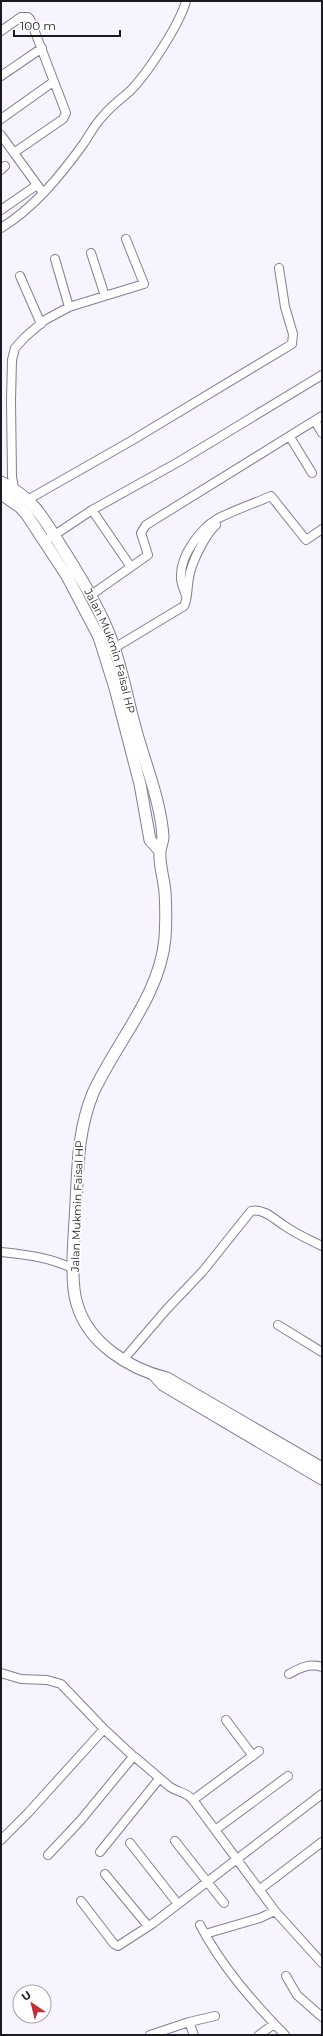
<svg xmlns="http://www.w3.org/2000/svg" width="323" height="2036" font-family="Montserrat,sans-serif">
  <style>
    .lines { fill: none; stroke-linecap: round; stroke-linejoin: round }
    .street-casing { stroke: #857c95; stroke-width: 10 }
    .secondary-casing { stroke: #857c95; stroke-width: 13 }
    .street { stroke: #fff; stroke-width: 8 }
    .secondary { stroke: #fff; stroke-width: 11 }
    .labels { text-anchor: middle; stroke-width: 4; stroke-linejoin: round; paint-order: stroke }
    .street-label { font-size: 11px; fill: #1d1923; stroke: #fff }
  </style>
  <rect width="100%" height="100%" fill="#f7f3ff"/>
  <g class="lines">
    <!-- street casing -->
    <g class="street-casing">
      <path id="street" d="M 1,31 L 21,17 L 28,17 L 30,19 L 66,113 L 63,119 L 15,152
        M 1,76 L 42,48
        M 1,119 L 53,82
        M 1,135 L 43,193
        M 1,170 L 5,166
        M 1,210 L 37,185
        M 1,228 C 34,208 61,175 84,143 C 90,134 95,124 103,116 C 111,106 121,99 130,91 C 147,74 180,24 186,1
        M 91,253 L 105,296
        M 55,259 L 69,307
        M 20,276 L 41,324
        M 315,421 L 322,433
        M 290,437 L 312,473
        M 12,493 L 14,488 L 12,477 L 11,400 L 12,360 L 15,348 L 25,337 L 45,320 L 69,307 L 144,284 L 126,239
        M 29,499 L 131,441 L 292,344 L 293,334 L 285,307 L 279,268
        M 92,510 L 131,567
        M 44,542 L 92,510 L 180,461 L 322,375
        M 91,595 L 148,555 L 141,533 L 146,525 L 322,416
        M 186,596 C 184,589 180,582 181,575 C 181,555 200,529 217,519 C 234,510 253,504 271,496 L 306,540 L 322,529
        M 111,650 L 184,606 C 188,599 187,587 189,578 C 191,563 205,535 216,525
        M 1,1252 C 28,1255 49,1257 74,1269
        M 278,1325 L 322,1352
        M 124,1359 L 166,1310 L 203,1271 L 251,1211 C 264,1208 275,1220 285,1226 C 296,1234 310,1240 322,1246
        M 1,1673 L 21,1679 L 47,1680 L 61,1684 L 104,1729
        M 289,1674 C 300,1668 309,1663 322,1667
        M 226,1720 L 253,1756
        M 193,1800 L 259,1751
        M 215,1830 L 288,1776
        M 1,1840 L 28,1813 L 104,1729 L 134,1757
        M 175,1841 L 224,1903
        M 130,1843 L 178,1904
        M 100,1852 L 159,1779
        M 48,1855 L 80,1821 L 132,1758 L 135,1757 L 170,1787 C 179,1793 185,1791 193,1800 L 275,1911 L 322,1963
        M 105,1874 L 148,1926
        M 259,1890 L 322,1842
        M 81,1901 L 114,1944 L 118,1946 L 152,1924 L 322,1794
        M 200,1925 C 222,1967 253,2002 285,2035
        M 205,1934 L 260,1918 L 275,1911
        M 286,1976 L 297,1995 L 322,2017
        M 189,2022 L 194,2035
        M 150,2035 L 189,2022 L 215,2016
        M 259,2035 L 274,2024"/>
    </g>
    <!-- secondary casing -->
    <g class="secondary-casing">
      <g id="secondary">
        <path id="s1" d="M 1,482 C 32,498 41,514 59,543 C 77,571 95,600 108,631 C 122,664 127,700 137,734 C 146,766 161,803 163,837 C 163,842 160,847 160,852 C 159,865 164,879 165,892 C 166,907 166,923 165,938 C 160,996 116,1042 93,1093 C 78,1130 78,1164 76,1203 C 75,1229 69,1280 77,1304 C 88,1343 129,1369 167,1378 L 322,1468"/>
        <path d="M 1,494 L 20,507 L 27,515 L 67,576 L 99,637 L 115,688 L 140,784 L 150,840 L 159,850"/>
        <path d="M 154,1375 L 163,1385 L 322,1479"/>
      </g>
    </g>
    <!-- street -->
    <use href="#street" class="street"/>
    <!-- secondary -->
    <use href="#secondary" class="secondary"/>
  </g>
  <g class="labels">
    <!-- street labels -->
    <g class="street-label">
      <text dy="4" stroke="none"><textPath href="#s1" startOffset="206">Jalan Mukmin Faisal HP</textPath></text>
      <text transform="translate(77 1206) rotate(-88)" y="4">Jalan Mukmin Faisal HP</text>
    </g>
  </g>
  <!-- border -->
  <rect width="323" height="2036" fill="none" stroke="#1d1923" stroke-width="4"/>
  <!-- north arrow -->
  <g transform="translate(32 2004) rotate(325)"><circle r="19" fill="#ffffff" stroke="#a5a3a7"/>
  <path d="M0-3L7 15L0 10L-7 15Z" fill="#bf2f33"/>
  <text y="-6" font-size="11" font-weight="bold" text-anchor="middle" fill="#1d1923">U</text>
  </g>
  <!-- scale -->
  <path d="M14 30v6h106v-6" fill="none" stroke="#1d1923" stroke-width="2"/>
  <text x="20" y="30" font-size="12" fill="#1d1923" stroke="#ffffff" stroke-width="3" paint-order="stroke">100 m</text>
</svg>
